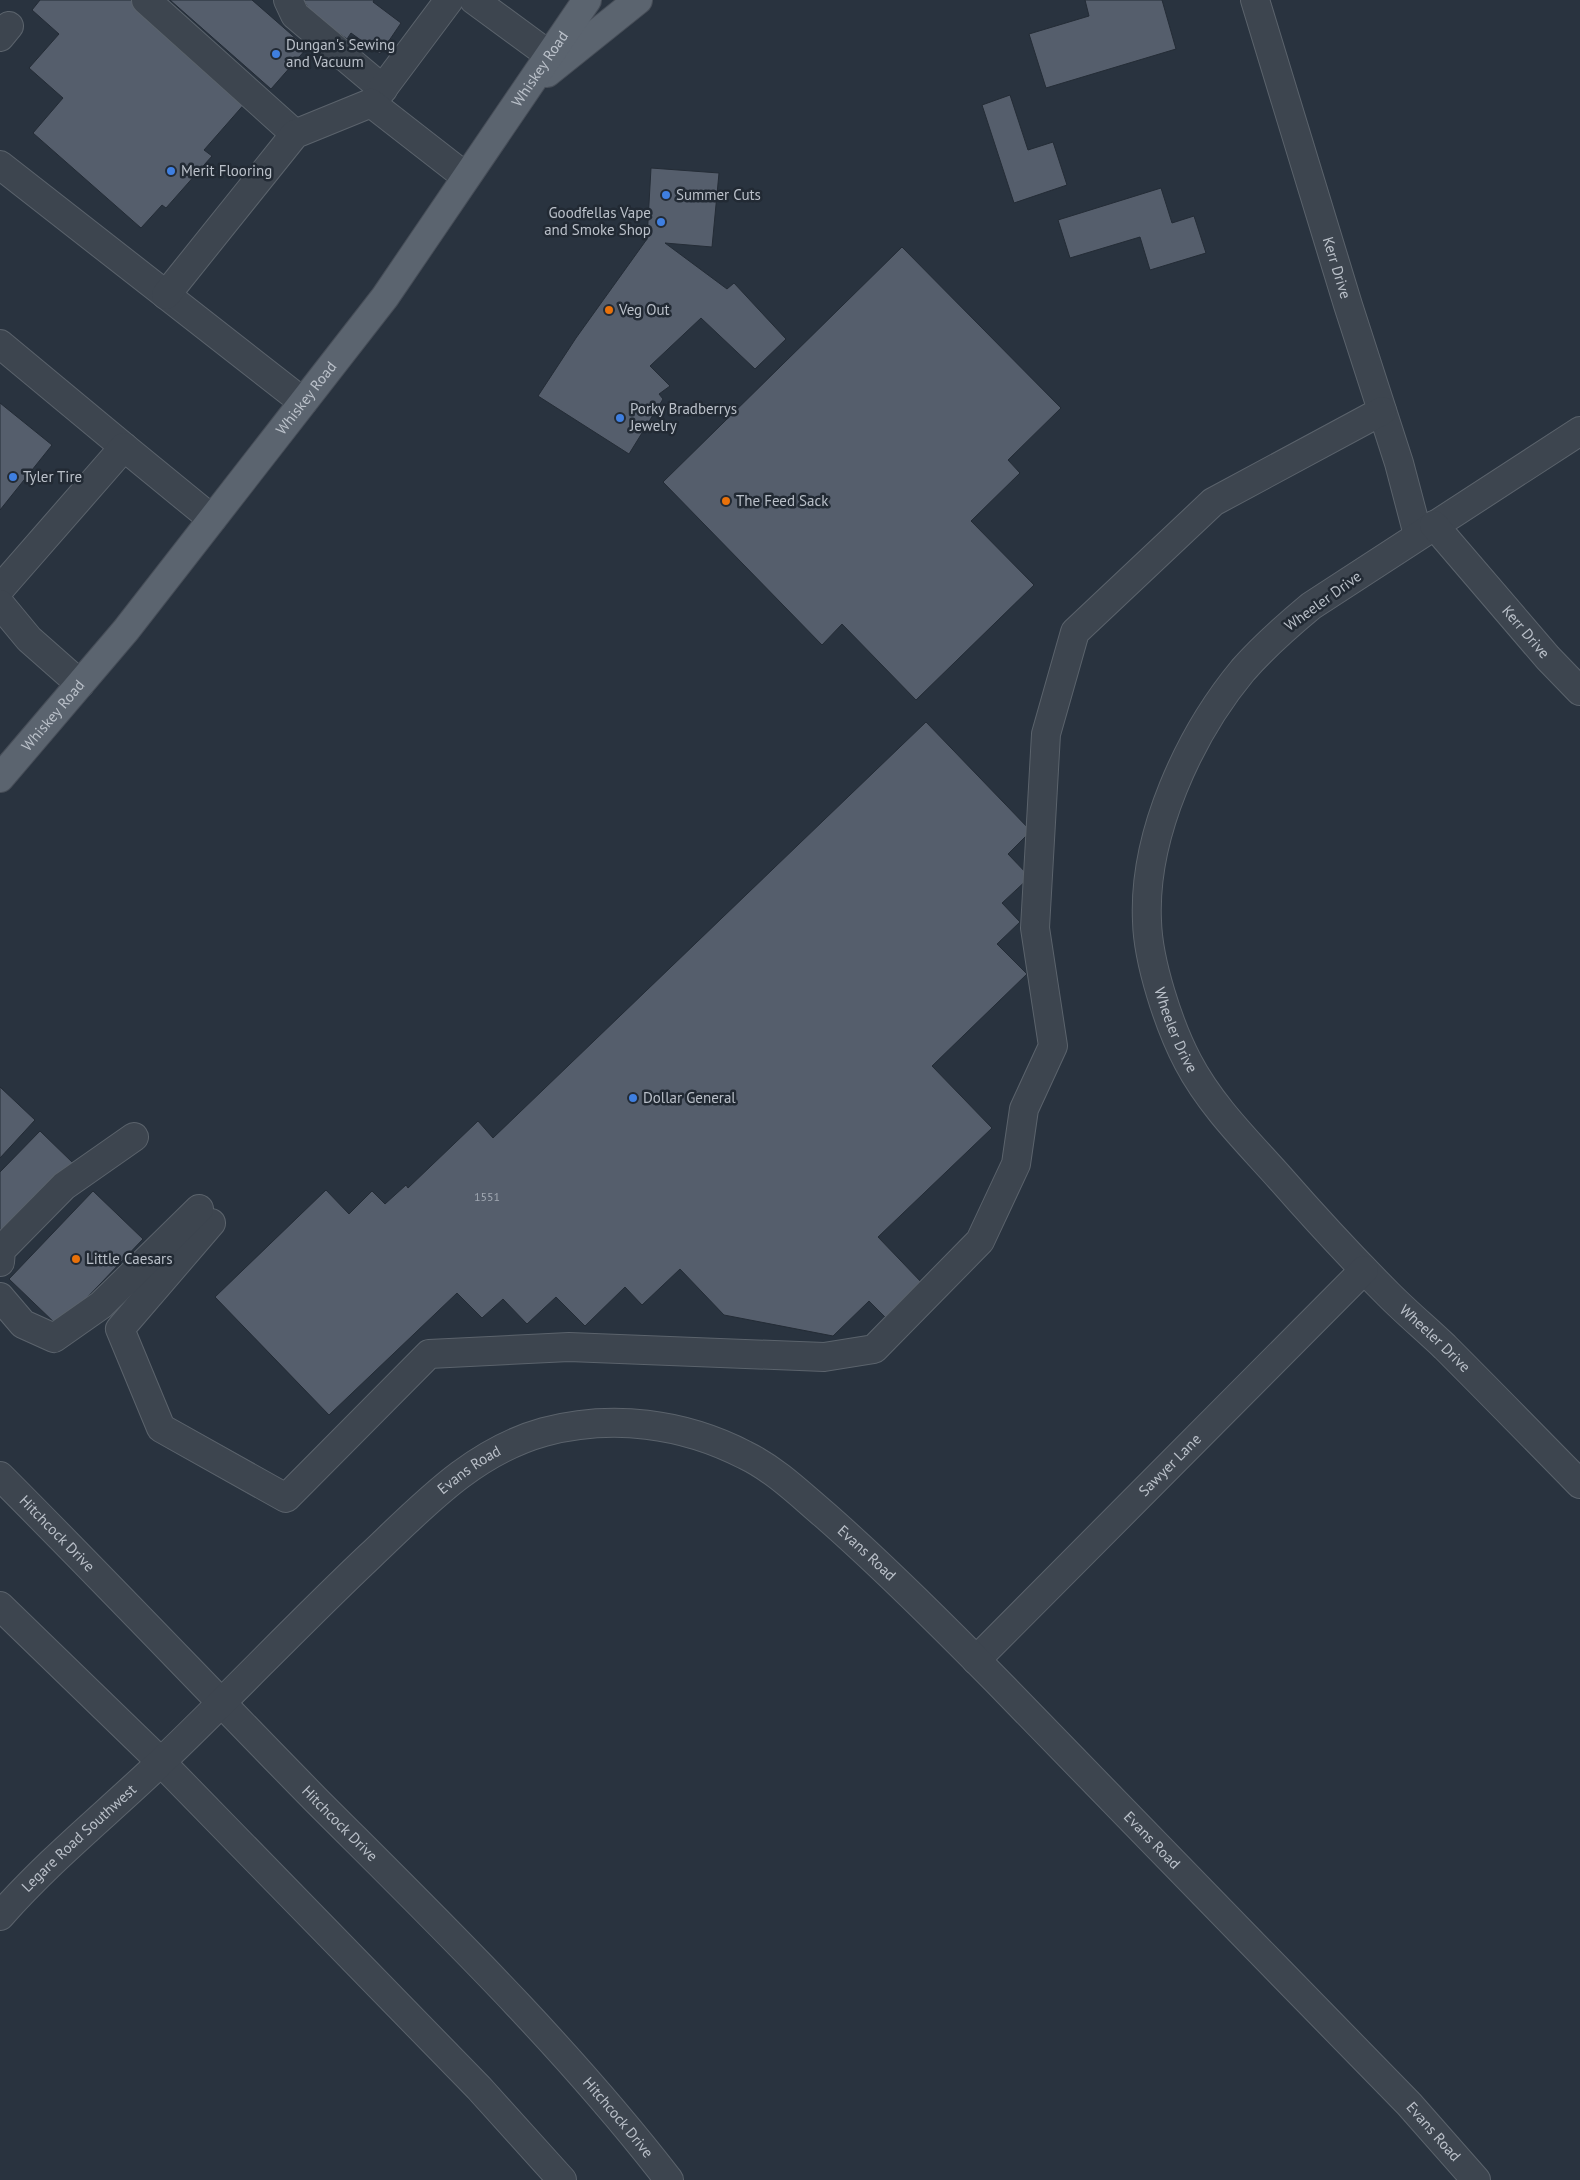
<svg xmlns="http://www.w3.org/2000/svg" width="1580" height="2180" font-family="'PT Sans',sans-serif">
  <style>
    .building { fill: #555e6c; stroke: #242c36 }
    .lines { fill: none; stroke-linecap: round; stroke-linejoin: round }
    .minor-casing { stroke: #5b636c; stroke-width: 30 }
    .major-casing { stroke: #474e58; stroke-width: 30 }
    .minor { stroke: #3d454f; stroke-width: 28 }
    .major { stroke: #5b646f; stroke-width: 28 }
    .shop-dot { fill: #3f7fe0; stroke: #222a34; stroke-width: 2 }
    .food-dot { fill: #e8710a; stroke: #222a34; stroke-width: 2 }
    .labels { text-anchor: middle; stroke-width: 5; stroke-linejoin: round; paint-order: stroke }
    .number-label { font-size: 12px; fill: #a1a8b2 }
    .poi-label { font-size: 15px; fill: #bac0c9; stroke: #222a34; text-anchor: start }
    .street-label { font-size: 15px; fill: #bac0c9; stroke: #222a34 }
  </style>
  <rect width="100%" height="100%" fill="#29333f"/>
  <!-- building -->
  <path class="building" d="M 40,0 L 132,0 L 247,101 L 204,150 L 212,156 L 166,208 L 162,205 L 141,228 L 33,133 L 63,98 L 29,68 L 59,34 L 32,10 Z
    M 170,0 L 252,0 L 307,48 L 271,89 Z
    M 303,0 L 374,0 L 373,2 L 401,23 L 380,54 L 351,33 L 347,39 L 313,15 Z
    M 1085,0 L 1162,0 L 1176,49 L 1046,88 L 1029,34 L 1089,16 Z
    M 1010,95 L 1028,150 L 1053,142 L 1067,185 L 1014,203 L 982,105 Z
    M 651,168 L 719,173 L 712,247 L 665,243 L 727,289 L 734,283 L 786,339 L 755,369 L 701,318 L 650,366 L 670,386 L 659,394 L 663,399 L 629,454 L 538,396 L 576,338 L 647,239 Z
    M 1161,188 L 1172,223 L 1194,216 L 1206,253 L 1150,270 L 1140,237 L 1070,258 L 1058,220 Z
    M 902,247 L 1061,408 L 1008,460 L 1020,473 L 971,521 L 1034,585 L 916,700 L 842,624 L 822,645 L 663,482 Z
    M 0,403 L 52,445 L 0,510 Z
    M 926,722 L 1031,831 L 1008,854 L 1030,877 L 1002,903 L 1020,922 L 997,944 L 1027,974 L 932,1066 L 992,1128 L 878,1237 L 923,1284 L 887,1319 L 869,1301 L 833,1336 L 724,1315 L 680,1269 L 642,1305 L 625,1287 L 585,1326 L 556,1297 L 527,1324 L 503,1299 L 482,1318 L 457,1293 L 329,1415 L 215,1297 L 326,1190 L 349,1214 L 372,1191 L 385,1204 L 406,1185 L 408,1188 L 478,1121 L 493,1138 Z
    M 0,1087 L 35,1120 L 0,1158 Z
    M 40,1131 L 73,1163 L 0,1238 L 0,1172 Z
    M 93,1191 L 143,1239 L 59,1327 L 9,1279 Z"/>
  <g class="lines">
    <!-- minor casing -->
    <g class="minor-casing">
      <g id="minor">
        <path d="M 146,0 L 295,134"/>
        <path d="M 288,0 L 295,15 L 383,89"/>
        <path d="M 474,0 L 549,55"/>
        <path id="s1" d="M 1255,0 L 1348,305 L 1399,463 L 1418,535"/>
        <path d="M 0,37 L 9,26"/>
        <path d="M 372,103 L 449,0"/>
        <path d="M 0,165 L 303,402"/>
        <path d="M 166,295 L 295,134 L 371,103 L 466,177"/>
        <path d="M 0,344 L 124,447"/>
        <path id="s2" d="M 1580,431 L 1311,606 C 1287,626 1264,646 1243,670 C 1189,735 1143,835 1147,921 C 1148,962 1169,1026 1188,1062 C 1211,1106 1248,1142 1280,1178 C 1315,1218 1351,1257 1389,1295 C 1407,1313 1426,1329 1445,1347 C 1490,1392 1535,1438 1580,1484"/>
        <path id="s3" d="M 1434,525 L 1548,658 L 1580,691"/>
        <path d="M 0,589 L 124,447 L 212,519"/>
        <path d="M 0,604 L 29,639 L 80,684"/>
        <path d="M 211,1223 L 120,1329 L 161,1428 L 286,1498 L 429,1354 L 569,1347 L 824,1357 L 874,1349 L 980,1241 L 1016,1164 L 1024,1109 L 1053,1046 L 1035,928 L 1046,734 L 1075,632 L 1213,502 L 1382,411"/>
        <path d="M 0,1262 L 1,1250 L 64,1186 L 134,1137"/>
        <path d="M 0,1297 L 23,1324 L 54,1338 L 101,1305 L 199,1209"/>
        <path id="s4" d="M 0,1476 C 107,1583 211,1693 317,1801 C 439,1923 563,2043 669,2180"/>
        <path d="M 0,1606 L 161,1762 L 479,2088 L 562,2180"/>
        <path id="s5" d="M 976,1660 L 1364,1270"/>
        <path id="s6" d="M 0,1916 C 50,1859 109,1812 163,1760 C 233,1693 300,1622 370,1556 C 423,1506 472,1452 544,1432 C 612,1414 683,1423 745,1455 C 776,1470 801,1495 827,1517 C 886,1569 941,1624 996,1680 C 1133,1821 1271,1963 1409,2104 L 1476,2180"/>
      </g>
    </g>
    <!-- major casing -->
    <g class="major-casing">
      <g id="major">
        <path d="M 547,73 L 638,0"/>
        <path id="s7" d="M 0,778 L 126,630 L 385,297 L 587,0"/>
      </g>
    </g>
    <!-- minor -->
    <use href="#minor" class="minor"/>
    <!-- major -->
    <use href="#major" class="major"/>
  </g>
  <!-- markers -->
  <g class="shop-dot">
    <circle cx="276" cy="54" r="5"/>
    <circle cx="171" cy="171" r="5"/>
    <circle cx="666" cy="195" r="5"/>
    <circle cx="661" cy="222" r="5"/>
    <circle cx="620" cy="418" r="5"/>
    <circle cx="13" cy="477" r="5"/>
    <circle cx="633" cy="1098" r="5"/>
  </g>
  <g class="food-dot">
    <circle cx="609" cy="310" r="5"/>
    <circle cx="726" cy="501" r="5"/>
    <circle cx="76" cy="1259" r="5"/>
  </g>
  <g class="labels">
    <!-- number labels -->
    <g class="number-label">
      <text x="487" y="1201">1551</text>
    </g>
    <!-- poi labels -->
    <g class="poi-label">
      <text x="286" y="50">Dungan's Sewing<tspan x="286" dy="17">and Vacuum</tspan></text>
      <text x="181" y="176">Merit Flooring</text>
      <text x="676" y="200">Summer Cuts</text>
      <text x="651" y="218" text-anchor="end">Goodfellas Vape<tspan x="651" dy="17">and Smoke Shop</tspan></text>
      <text x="619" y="315">Veg Out</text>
      <text x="630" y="414">Porky Bradberrys<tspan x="630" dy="17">Jewelry</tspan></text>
      <text x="23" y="482">Tyler Tire</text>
      <text x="736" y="506">The Feed Sack</text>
      <text x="643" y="1103">Dollar General</text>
      <text x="86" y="1264">Little Caesars</text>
    </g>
    <!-- street labels -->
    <g class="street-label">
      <text dy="5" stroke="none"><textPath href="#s7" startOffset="892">Whiskey Road</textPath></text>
      <text dy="5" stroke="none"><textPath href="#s1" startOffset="280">Kerr Drive</textPath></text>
      <text dy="5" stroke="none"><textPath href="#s7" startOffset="488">Whiskey Road</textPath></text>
      <text transform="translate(1323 601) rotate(-36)" y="5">Wheeler Drive</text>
      <text dy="5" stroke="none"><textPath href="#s3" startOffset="141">Kerr Drive</textPath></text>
      <text dy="5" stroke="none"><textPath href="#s7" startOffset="82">Whiskey Road</textPath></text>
      <text dy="5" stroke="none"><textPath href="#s2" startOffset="802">Wheeler Drive</textPath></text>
      <text dy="5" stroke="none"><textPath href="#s2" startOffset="1208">Wheeler Drive</textPath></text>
      <text dy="5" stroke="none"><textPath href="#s5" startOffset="275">Sawyer Lane</textPath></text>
      <text dy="5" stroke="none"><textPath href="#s6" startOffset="648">Evans Road</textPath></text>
      <text dy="5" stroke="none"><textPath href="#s4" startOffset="81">Hitchcock Drive</textPath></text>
      <text dy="5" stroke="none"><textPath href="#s6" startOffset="1096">Evans Road</textPath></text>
      <text dy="5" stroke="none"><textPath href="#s4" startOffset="486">Hitchcock Drive</textPath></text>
      <text dy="5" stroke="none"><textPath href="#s6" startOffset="111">Legare Road Southwest</textPath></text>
      <text dy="5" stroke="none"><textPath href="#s6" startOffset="1501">Evans Road</textPath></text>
      <text dy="5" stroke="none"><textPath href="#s4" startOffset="891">Hitchcock Drive</textPath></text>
      <text dy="5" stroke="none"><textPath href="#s6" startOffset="1906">Evans Road</textPath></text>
    </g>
  </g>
</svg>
